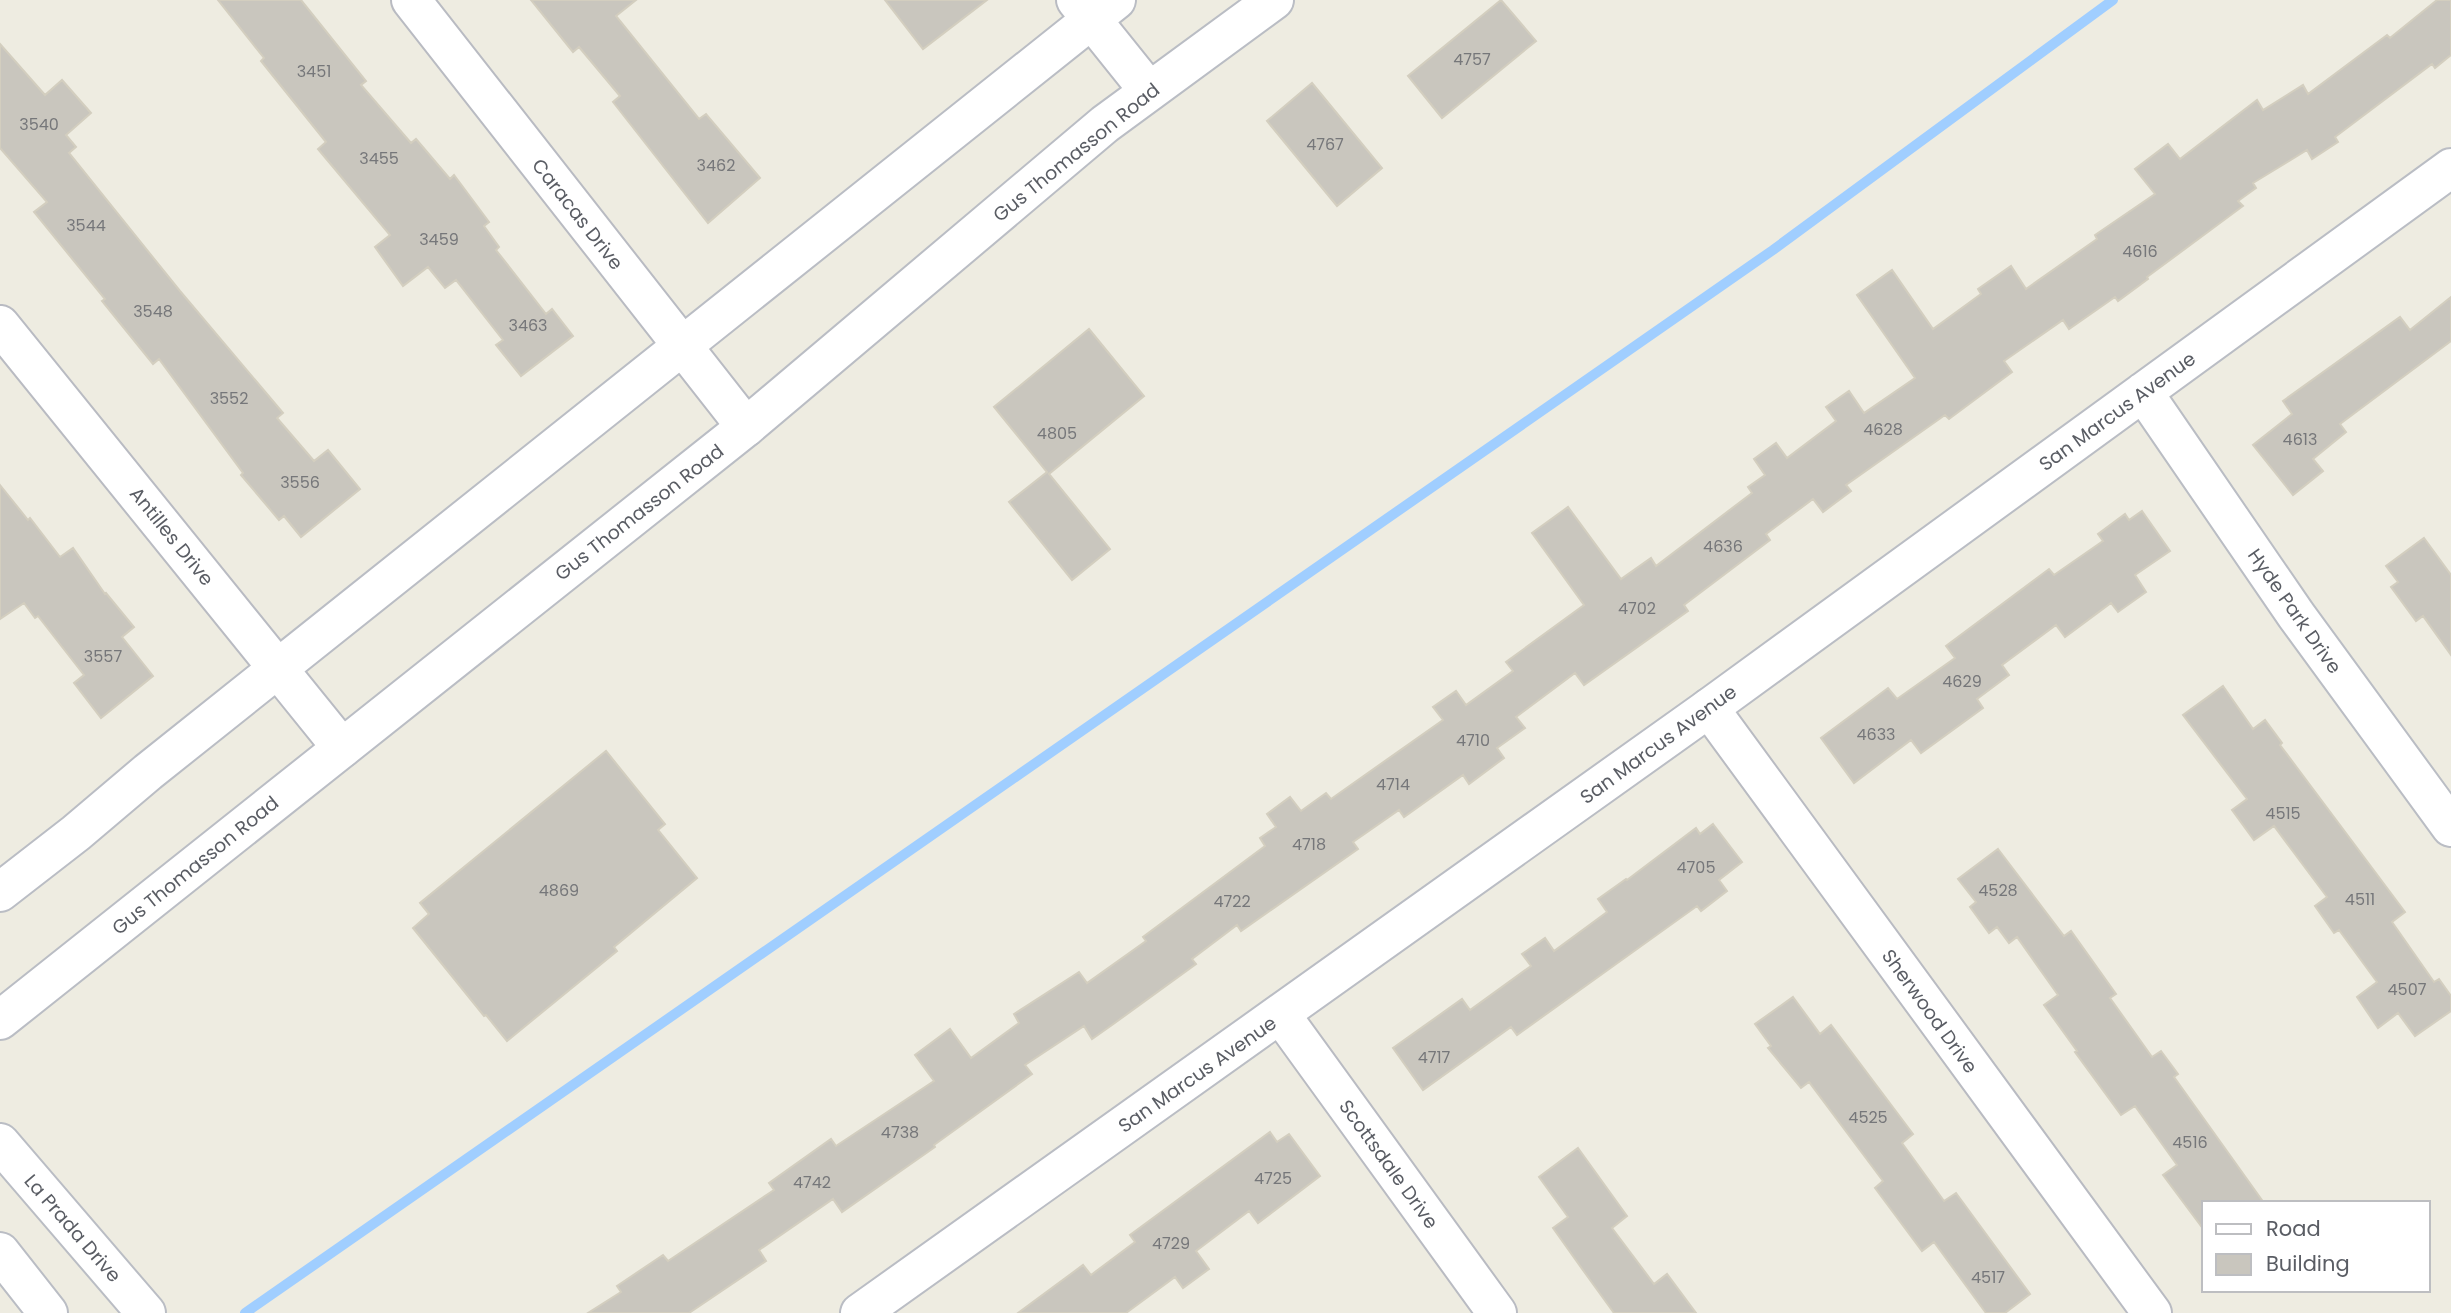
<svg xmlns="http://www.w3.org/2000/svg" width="2451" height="1313" font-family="Poppins,sans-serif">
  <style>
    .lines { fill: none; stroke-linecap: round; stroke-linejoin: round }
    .stream { stroke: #a0ceff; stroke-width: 10 }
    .building { fill: #c9c6be; stroke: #d3cebf; stroke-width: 2 }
    .street-casing { stroke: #b9bbc2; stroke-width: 42 }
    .secondary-casing { stroke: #babdc4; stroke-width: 42 }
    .street { stroke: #fff; stroke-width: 38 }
    .secondary { stroke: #fff; stroke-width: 38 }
    .labels { text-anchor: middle; stroke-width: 5; stroke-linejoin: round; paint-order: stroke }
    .number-label { font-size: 16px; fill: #76777a }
    .street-label { font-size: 19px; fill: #5a5d64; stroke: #fff }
  </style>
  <rect width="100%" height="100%" fill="#eeece1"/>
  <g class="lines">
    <!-- stream -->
    <path class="stream" d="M 245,1313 L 1773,250 L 2113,0"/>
  </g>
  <!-- building -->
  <path class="building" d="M 218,0 L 301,0 L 366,81 L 361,85 L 411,143 L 416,139 L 450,179 L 454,175 L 489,222 L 484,226 L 499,247 L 496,250 L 546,314 L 552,309 L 573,336 L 521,376 L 496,345 L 503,340 L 456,280 L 445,288 L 428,267 L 403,286 L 375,247 L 390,235 L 318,149 L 326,142 L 261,61 L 264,58 Z
    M 531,0 L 636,0 L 616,16 L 699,119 L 706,114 L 760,178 L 708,223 L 613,102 L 620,96 L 579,47 L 573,52 Z
    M 885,0 L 987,0 L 923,49 Z
    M 1501,0 L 1536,41 L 1442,118 L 1408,76 Z
    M 2437,0 L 2451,0 L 2451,55 L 2435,68 L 2432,64 L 2335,137 L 2338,142 L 2312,159 L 2307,150 L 2253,183 L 2256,188 L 2238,201 L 2243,206 L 2147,277 L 2148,279 L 2118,301 L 2115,297 L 2069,329 L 2063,320 L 2004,361 L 2012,372 L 1949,419 L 1945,415 L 1846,485 L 1851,491 L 1823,512 L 1813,499 L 1766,534 L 1770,540 L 1684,605 L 1688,611 L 1584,685 L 1575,673 L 1516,717 L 1525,728 L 1497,748 L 1504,758 L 1469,784 L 1463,775 L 1404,817 L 1399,810 L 1353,842 L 1358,849 L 1241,931 L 1237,925 L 1192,959 L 1196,964 L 1112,1025 L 1092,1039 L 1084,1026 L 1025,1065 L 1032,1074 L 934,1145 L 935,1147 L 842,1212 L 833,1199 L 759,1250 L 766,1261 L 689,1313 L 588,1313 L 621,1292 L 617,1286 L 663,1255 L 668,1261 L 774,1190 L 769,1183 L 831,1139 L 836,1146 L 934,1081 L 915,1055 L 950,1029 L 971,1058 L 1019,1023 L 1014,1014 L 1079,972 L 1087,983 L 1146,941 L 1143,937 L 1265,846 L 1260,838 L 1276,827 L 1267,814 L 1290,797 L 1301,811 L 1326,793 L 1331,799 L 1443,720 L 1433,707 L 1456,691 L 1466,705 L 1513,671 L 1506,662 L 1584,605 L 1532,533 L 1568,507 L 1621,579 L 1651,558 L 1656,566 L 1752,493 L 1748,487 L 1765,475 L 1754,459 L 1776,443 L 1787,458 L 1836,421 L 1826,407 L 1849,391 L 1864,413 L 1915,378 L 1857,295 L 1892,270 L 1933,329 L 1981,294 L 1978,289 L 2011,266 L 2026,289 L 2097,239 L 2095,235 L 2155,194 L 2135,169 L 2168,144 L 2180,159 L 2257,100 L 2263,110 L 2303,85 L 2308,94 L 2387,35 L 2390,38 Z
    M 0,44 L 45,95 L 62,80 L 91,113 L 66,135 L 76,147 L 69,153 L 180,291 L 283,413 L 277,418 L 314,461 L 328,450 L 360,489 L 301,537 L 284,516 L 279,520 L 241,475 L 243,473 L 159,359 L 153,364 L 102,301 L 105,299 L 34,212 L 47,202 L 0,148 Z
    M 1312,83 L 1382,168 L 1337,206 L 1267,121 Z
    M 2451,297 L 2451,341 L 2340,424 L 2346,432 L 2313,459 L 2323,471 L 2293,495 L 2253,445 L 2292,414 L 2283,401 L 2400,317 L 2410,330 Z
    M 1089,329 L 1144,396 L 1049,474 L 1110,549 L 1072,580 L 1009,502 L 1047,472 L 994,407 Z
    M 0,485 L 28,520 L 30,518 L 60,557 L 73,548 L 105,594 L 106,593 L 134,627 L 122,637 L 153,676 L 101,718 L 74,683 L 84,675 L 38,616 L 35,618 L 24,603 L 0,619 Z
    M 2142,511 L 2170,551 L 2135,575 L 2146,592 L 2118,612 L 2111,603 L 2065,637 L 2056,625 L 2002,665 L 2009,675 L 1977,699 L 1983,708 L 1921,753 L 1911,740 L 1854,783 L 1821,738 L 1888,688 L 1897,699 L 1955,658 L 1946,646 L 2049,569 L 2054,575 L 2103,541 L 2098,534 L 2125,514 L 2129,520 Z
    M 2424,538 L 2451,575 L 2451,655 L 2423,616 L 2416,621 L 2391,587 L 2398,582 L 2386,566 Z
    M 2223,686 L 2253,729 L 2265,720 L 2282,743 L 2280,745 L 2405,912 L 2392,922 L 2434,982 L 2439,979 L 2451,996 L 2451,1011 L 2415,1036 L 2398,1013 L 2378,1028 L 2357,997 L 2377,982 L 2339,930 L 2334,933 L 2315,906 L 2327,897 L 2274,826 L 2254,840 L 2232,810 L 2247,799 L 2183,715 Z
    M 606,751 L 665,824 L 658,830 L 697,878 L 614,947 L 617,951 L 507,1041 L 486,1015 L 484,1016 L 413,928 L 429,914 L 420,903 Z
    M 1713,824 L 1742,862 L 1719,880 L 1727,891 L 1701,911 L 1697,906 L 1517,1035 L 1511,1027 L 1423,1090 L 1393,1048 L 1462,999 L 1470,1010 L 1531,966 L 1522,954 L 1545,938 L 1554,951 L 1607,912 L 1598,899 L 1626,879 L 1627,880 L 1696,828 L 1700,834 Z
    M 1998,849 L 2064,936 L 2071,931 L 2116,994 L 2110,998 L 2152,1057 L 2161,1051 L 2178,1074 L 2174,1077 L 2264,1203 L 2204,1203 L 2204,1230 L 2163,1175 L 2177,1165 L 2135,1106 L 2121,1115 L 2075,1052 L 2077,1051 L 2044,1005 L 2058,995 L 2017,937 L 2009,943 L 1997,927 L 1989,933 L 1970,907 L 1976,902 L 1958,879 Z
    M 1793,997 L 1820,1034 L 1831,1025 L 1913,1134 L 1902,1143 L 1944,1201 L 1956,1193 L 2030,1294 L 2005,1313 L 1986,1313 L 1934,1242 L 1922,1251 L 1875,1188 L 1883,1181 L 1809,1082 L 1801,1088 L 1768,1048 L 1771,1046 L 1755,1024 Z
    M 1270,1132 L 1277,1142 L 1289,1134 L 1320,1176 L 1258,1223 L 1249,1211 L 1196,1251 L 1209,1269 L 1183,1288 L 1175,1277 L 1126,1313 L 1018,1313 L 1083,1265 L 1091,1275 L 1135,1242 L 1130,1235 Z
    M 1578,1148 L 1627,1216 L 1612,1228 L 1654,1284 L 1667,1274 L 1696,1313 L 1614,1313 L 1585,1273 L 1553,1228 L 1568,1217 L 1539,1177 Z"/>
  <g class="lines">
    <!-- street casing -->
    <g class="street-casing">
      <path id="street" d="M 411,0 L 746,427
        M 1076,0 L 1149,91
        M 0,325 L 342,748
        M 1709,708 L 2152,1313
        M 1281,1015 L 1497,1313"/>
    </g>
    <!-- secondary casing -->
    <g class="secondary-casing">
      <path id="secondary" d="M 2143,392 L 2296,615 L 2451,827
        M 0,892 L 76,833 L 148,772 L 1116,0
        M 0,1020 L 746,427 L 1105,124 L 1274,0
        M 0,1143 L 146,1313
        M 0,1252 L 48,1313
        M 860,1313 L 1709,708 L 2451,168"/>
    </g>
    <!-- street -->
    <use href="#street" class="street"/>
    <!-- secondary -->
    <use href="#secondary" class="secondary"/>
  </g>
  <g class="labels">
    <!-- number labels -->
    <g class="number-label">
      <text x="1472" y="65">4757</text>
      <text x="314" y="77">3451</text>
      <text x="39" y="130">3540</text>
      <text x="1325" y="150">4767</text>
      <text x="379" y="164">3455</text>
      <text x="716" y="171">3462</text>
      <text x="86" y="231">3544</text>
      <text x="439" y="245">3459</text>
      <text x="2140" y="257">4616</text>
      <text x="153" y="317">3548</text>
      <text x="528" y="331">3463</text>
      <text x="229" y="404">3552</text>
      <text x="1883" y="435">4628</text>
      <text x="1057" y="439">4805</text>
      <text x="2300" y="445">4613</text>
      <text x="300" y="488">3556</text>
      <text x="1723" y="552">4636</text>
      <text x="1637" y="614">4702</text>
      <text x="103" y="662">3557</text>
      <text x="1962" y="687">4629</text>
      <text x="1876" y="740">4633</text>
      <text x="1473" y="746">4710</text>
      <text x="1393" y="790">4714</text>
      <text x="2283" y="819">4515</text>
      <text x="1309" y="850">4718</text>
      <text x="1696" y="873">4705</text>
      <text x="559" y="896">4869</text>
      <text x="1998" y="896">4528</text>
      <text x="2360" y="905">4511</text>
      <text x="1232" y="907">4722</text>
      <text x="2407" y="995">4507</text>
      <text x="1434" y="1063">4717</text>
      <text x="1868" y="1123">4525</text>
      <text x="900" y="1138">4738</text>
      <text x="2190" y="1148">4516</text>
      <text x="1273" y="1184">4725</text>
      <text x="812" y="1188">4742</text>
      <text x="1171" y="1249">4729</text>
      <text x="1988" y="1283">4517</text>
    </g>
    <!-- street labels -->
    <g class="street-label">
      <text transform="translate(1076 152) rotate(-39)" y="7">Gus Thomasson Road</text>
      <text transform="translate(578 214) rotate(52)" y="7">Caracas Drive</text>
      <text transform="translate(2117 411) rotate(-36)" y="7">San Marcus Avenue</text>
      <text transform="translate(639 512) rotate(-38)" y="7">Gus Thomasson Road</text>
      <text transform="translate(172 536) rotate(51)" y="7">Antilles Drive</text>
      <text transform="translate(2295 611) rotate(55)" y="7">Hyde Park Drive</text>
      <text transform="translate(1658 744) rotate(-36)" y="7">San Marcus Avenue</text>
      <text transform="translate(195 865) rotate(-39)" y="7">Gus Thomasson Road</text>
      <text transform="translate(1930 1011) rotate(54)" y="7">Sherwood Drive</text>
      <text transform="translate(1197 1074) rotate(-35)" y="7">San Marcus Avenue</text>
      <text transform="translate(1389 1164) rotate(54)" y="7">Scottsdale Drive</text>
      <text transform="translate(73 1228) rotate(49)" y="7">La Prada Drive</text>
    </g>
  </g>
  <!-- legend -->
  <rect x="2202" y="1201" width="228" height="91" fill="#ffffff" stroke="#bdbec1" stroke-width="2"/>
  <rect x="2216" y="1224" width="35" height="10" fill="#ffffff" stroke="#bdbec1" stroke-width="2"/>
  <text x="2266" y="1236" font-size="21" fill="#5a5d64">Road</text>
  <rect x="2216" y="1254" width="35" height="21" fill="#c9c6be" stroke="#bdbec1" stroke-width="2"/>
  <text x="2266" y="1271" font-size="21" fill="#5a5d64">Building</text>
</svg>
